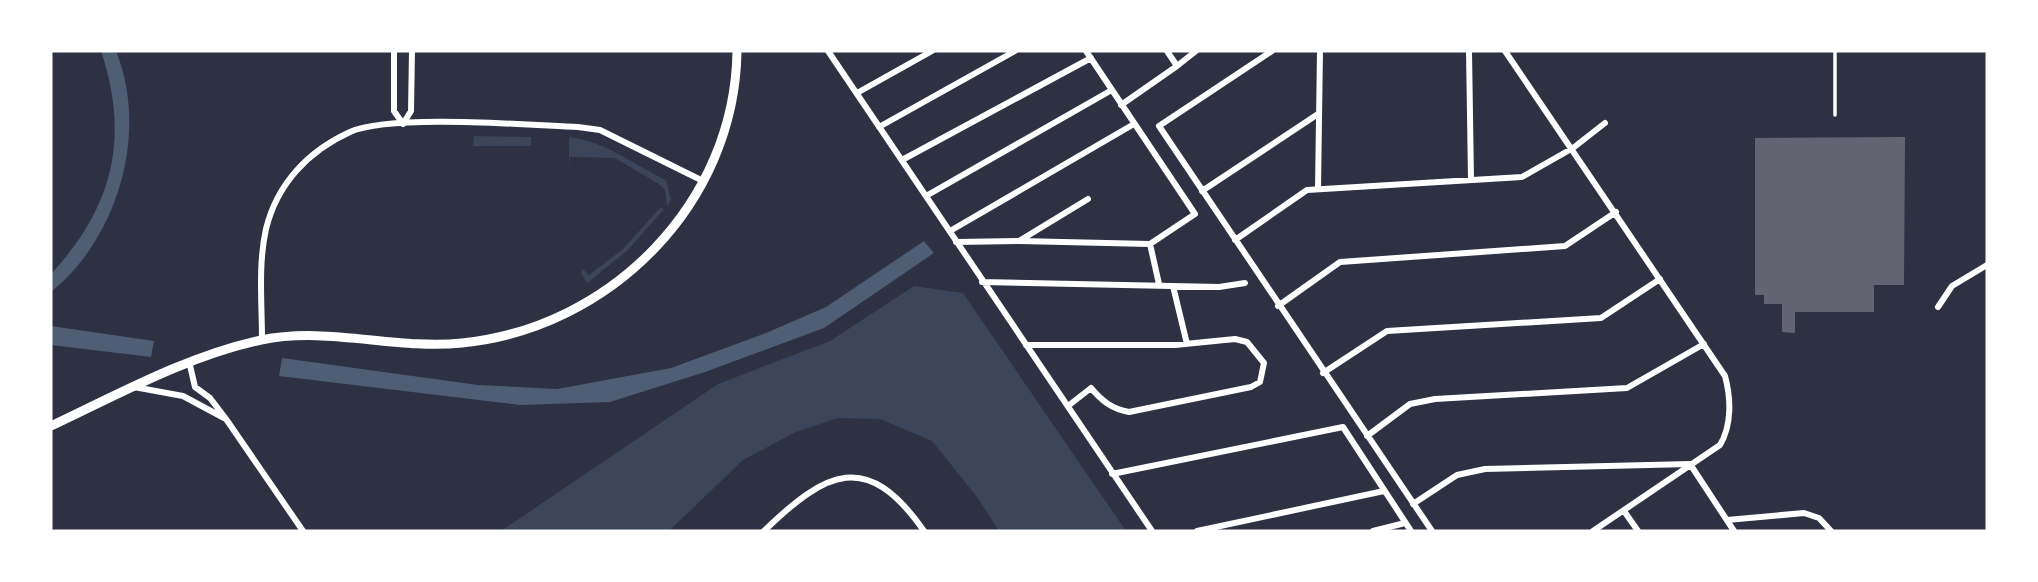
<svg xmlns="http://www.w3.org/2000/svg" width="2038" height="582" font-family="'Fira Sans Condensed',sans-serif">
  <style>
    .green { fill: #3c4559 }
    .water { fill: #4f5d75 }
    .building { fill: #626471 }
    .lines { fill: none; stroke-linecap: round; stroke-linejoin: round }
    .service { stroke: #fff; stroke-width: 3.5 }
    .minor { stroke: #fff; stroke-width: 6 }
    .secondary { stroke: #fff; stroke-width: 9 }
  </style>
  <rect width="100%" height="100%" fill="#2d3142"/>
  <!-- green -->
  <path class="green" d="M 474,136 L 531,137 L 531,146 L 473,146 Z
    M 569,137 C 610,143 630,163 666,180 L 671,200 L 667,206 L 665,190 L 659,184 L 615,158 L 570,157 L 569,166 Z
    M 660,208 L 664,209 L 627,251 L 587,283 L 581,273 L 583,269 L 589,275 L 623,249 Z
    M 914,286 L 963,293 L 1126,531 L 999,531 L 977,497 L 932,441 L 880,419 L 838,418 L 796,432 L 743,460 L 669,531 L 501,531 L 718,384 L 830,341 Z"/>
  <!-- water -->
  <path class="water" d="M 101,51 L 116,51 C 149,132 118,238 51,292 L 51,274 C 113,207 130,138 101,51 Z
    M 924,241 L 934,253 L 824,328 L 705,372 L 610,402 L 520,405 L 279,376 L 282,358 L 478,385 L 557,389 L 671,368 L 766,333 L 826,307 Z
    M 51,326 L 154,341 L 151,357 L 51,345 Z"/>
  <!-- building -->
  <path class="building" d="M 1905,137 L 1904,285 L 1874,285 L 1874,312 L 1795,312 L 1795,333 L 1782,332 L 1782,304 L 1764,304 L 1764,295 L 1755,295 L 1755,138 Z"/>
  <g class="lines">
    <!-- service -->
    <path class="service" d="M 1835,115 L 1835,51"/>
    <!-- minor -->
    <path class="minor" d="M 394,51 L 394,111 L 403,124 L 411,111 L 412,51
      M 828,51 L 1152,531
      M 1272,51 L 1159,126 L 1432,531
      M 1469,51 L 1471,180
      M 1505,51 L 1725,376 C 1731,398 1732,425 1720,445 L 1593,531
      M 1177,66 L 1196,51
      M 857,93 L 932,51
      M 1121,105 L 1177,66 L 1167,51
      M 879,127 L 1015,51
      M 902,160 L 1091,58
      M 1318,188 L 1320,51
      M 1202,191 L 1318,114
      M 926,196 L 1110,91
      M 950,231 L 1134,124
      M 1235,240 L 1307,190 L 1522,177 L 1573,148 L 1605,123
      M 1019,241 L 1150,244 L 1195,214 L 1086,51
      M 956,242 L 1019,241 L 1088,199
      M 1150,244 L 1159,284
      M 982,282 L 1219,287 L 1245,283
      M 1173,286 L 1187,344
      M 1278,306 L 1340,262 L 1565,246 L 1616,212
      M 1938,307 L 1952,286 L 1987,265
      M 262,340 C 262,304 258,264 266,229 C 277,184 308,151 350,132 C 391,114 527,125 578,127 L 600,130 L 703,181
      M 1026,345 L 1175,345 L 1235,339 L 1247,342 L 1264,363 L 1260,382 L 1251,387 L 1129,412 C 1112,409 1102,401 1091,388 L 1068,406
      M 189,361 L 195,387 L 210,398 L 226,419 L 303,531
      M 1323,373 L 1387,331 L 1601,318 L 1660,279
      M 134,387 L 183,396 L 224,418
      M 1367,436 L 1410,404 L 1435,399 L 1627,388 L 1704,344
      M 1112,474 L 1343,427 L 1411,531
      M 1413,504 L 1457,475 L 1485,469 L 1690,464 L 1734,531
      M 1624,511 L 1638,531
      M 1727,520 L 1804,513 L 1819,518 L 1831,531
      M 764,531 C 826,471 867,449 924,531
      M 1197,531 L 1384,491
      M 1373,531 L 1405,523"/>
    <!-- secondary -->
    <path class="secondary" d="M 51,426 C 119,394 187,356 261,340 C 328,326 395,350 462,343 C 611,328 735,203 737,51"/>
  </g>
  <!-- border -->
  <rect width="2038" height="582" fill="none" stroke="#ffffff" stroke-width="105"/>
</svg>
